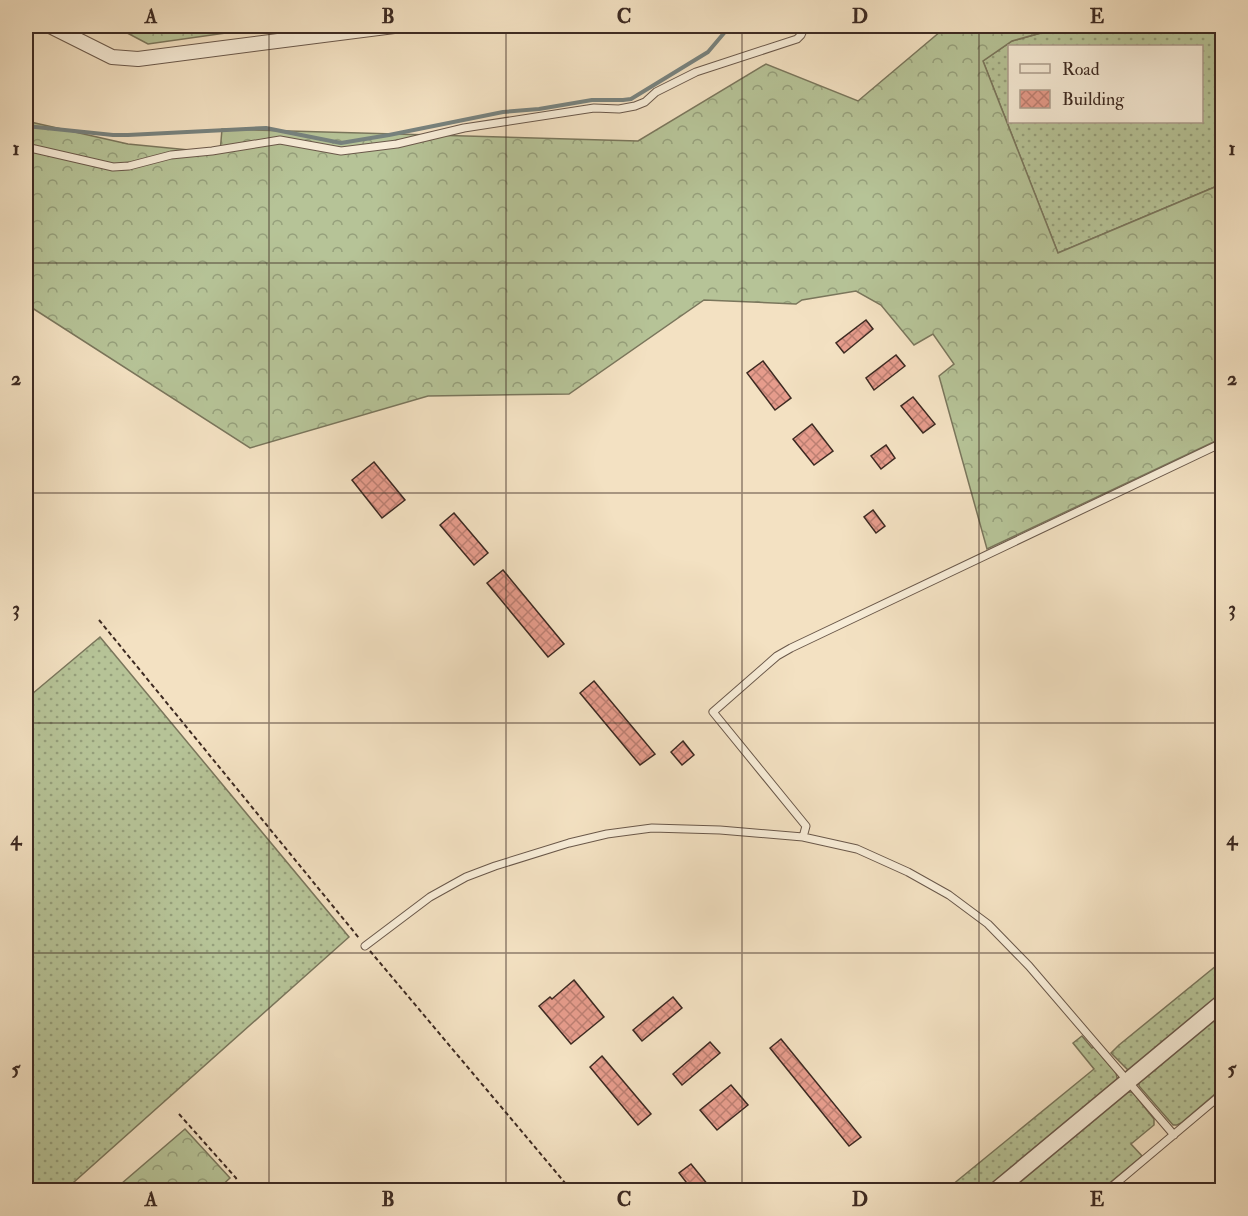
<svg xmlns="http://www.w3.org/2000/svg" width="1248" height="1216" font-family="'IM FELL Double Pica',serif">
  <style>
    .grass { fill: url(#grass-dots); stroke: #7a765c; stroke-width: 1.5; fill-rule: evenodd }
    .forest { fill: url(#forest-crowns); stroke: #7a765c; stroke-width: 1.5 }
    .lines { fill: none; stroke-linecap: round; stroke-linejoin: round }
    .stream { stroke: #77827e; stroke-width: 4 }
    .building { fill: url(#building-cross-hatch); stroke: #3d2a22; stroke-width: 1.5 }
    .service-casing { stroke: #6a584a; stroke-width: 9 }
    .minor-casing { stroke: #6a584a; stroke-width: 16 }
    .tertiary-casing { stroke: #6a584a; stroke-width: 19 }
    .path { stroke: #3d2a22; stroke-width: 2; stroke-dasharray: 4.5 3; stroke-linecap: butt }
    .service { stroke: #f7ecd7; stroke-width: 7 }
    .minor { stroke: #f7ecd7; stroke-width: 14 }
    .tertiary { stroke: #f7ecd7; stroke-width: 16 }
    .grid { fill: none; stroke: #3d2a22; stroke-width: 1.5; stroke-opacity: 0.55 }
    .neatline { fill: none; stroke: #3d2a22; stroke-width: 2 }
    .grid-label { font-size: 20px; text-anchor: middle; font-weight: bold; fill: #3d2a22 }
  </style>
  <defs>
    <pattern id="grass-dots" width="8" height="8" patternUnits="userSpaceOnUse" patternTransform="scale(1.5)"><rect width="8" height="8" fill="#b6c397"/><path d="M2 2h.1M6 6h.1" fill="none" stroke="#959f7b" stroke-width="1.8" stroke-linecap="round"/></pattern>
    <pattern id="forest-crowns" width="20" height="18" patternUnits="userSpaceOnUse" patternTransform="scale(1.5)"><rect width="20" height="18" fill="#b6c397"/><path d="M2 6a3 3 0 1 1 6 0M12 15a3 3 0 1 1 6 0" fill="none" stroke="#959f7b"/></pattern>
    <pattern id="building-cross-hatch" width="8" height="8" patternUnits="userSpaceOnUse" patternTransform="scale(1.5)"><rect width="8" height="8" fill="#e69c8c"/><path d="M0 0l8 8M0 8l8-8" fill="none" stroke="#bc7f72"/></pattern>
  </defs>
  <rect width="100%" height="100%" fill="#f3e1c2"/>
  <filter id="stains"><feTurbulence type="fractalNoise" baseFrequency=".00333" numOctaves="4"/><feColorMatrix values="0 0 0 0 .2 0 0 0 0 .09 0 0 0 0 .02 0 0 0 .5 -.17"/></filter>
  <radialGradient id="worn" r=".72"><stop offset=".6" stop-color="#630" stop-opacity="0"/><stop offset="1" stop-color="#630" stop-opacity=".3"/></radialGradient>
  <!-- grass -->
  <path class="grass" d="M 1066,26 L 1222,26 L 1222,184 L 1058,253 L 983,61 L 1012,41 ZM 1010,46 L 1202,46 L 1202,122 L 1010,122 Z
    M 100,637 L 349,937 L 65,1190 L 26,1190 L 26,699 Z
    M 1222,961 L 1222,997 L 1133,1071 L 1128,1070 L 1111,1053 L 1119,1045 Z
    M 1222,1010 L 1222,1088 L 1181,1123 L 1177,1125 L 1173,1125 L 1139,1086 L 1139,1081 Z
    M 1082,1036 L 1092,1048 L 1094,1047 L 1116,1073 L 1118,1082 L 990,1190 L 946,1190 L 1094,1069 L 1073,1043 Z
    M 1124,1092 L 1131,1092 L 1134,1094 L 1154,1119 L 1154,1125 L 1131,1144 L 1142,1156 L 1101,1190 L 1006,1190 Z"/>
  <!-- forest -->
  <path class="forest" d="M 114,26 L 275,26 L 148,44 Z
    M 947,26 L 1066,26 L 1012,41 L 983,61 L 1058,253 L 1222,184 L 1222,438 L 987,549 L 939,376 L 954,364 L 933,334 L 914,345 L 881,305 L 856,291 L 802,300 L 796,304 L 704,300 L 569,394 L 428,396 L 250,448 L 26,304 L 26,121 L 128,144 L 220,153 L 222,129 L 638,141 L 766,64 L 858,101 Z
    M 185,1129 L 230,1178 L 217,1190 L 114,1190 Z"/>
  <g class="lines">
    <!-- stream -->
    <path class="stream" d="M 26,126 L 113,135 L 128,135 L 266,128 L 341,143 L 389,135 L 503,112 L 539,109 L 592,100 L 623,100 L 631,99 L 708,52 L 730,26"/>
  </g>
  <!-- building -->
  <path class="building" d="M 866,320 L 873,329 L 844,353 L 836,343 Z
    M 896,355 L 905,366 L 874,390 L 866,378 Z
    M 763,361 L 791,398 L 775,410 L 747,373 Z
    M 913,397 L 935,424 L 923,433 L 901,406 Z
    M 812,424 L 833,451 L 814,465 L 793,439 Z
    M 886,445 L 895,458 L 881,469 L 871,456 Z
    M 374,462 L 405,500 L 382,518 L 352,480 Z
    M 873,510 L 885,526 L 876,533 L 864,517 Z
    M 454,513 L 488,553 L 474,565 L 440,525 Z
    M 503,570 L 564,644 L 548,657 L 487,583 Z
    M 594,681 L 655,754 L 640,765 L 580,693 Z
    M 683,741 L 694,755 L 682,765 L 671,752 Z
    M 574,980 L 604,1017 L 571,1044 L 539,1006 L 550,997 L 552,999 Z
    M 673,997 L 682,1008 L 642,1041 L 633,1030 Z
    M 781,1039 L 861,1137 L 849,1146 L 770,1048 Z
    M 710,1042 L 720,1053 L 682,1085 L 673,1074 Z
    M 602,1056 L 651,1114 L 638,1125 L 590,1067 Z
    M 731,1085 L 748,1105 L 717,1130 L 700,1110 Z
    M 691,1164 L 713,1191 L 693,1191 L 679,1173 Z"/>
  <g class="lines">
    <!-- service casing -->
    <g class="service-casing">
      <path id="service" d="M 26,147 L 113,167 L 129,166 L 171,155 L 212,151 L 280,140 L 341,151 L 397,144 L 464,128 L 594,108 L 619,109 L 635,106 L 645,102 L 656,92 L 696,72 L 797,39 L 801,35 L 805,26
        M 803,837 L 806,826 L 713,712 L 777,656 L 791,648 L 1222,443
        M 365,946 L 430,897 L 466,877 L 495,866 L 569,843 L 607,834 L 652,828 L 720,830 L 803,837 L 857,849 L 908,872 L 949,895 L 988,924 L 1029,966 L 1174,1135
        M 1108,1190 L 1222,1094"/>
    </g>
    <!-- minor casing -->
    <g class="minor-casing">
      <path id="minor" d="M 50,26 L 112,57 L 138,59 L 394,26"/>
    </g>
    <!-- tertiary casing -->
    <g class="tertiary-casing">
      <path id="tertiary" d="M 997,1190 L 1222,1003"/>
    </g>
    <!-- path -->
    <path class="path" d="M 99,620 L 359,938
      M 370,951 L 571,1190
      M 179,1114 L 236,1178 L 239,1190"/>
    <!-- service -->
    <use href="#service" class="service"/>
    <!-- minor -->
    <use href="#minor" class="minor"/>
    <!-- tertiary -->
    <use href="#tertiary" class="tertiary"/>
  </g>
  <!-- grid -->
  <path class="grid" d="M 269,26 L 269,1190M 506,26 L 506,1190M 742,26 L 742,1190M 979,26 L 979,1190M 26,263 L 1222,263M 26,493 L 1222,493M 26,723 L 1222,723M 26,953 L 1222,953"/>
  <!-- margin -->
  <rect width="1248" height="1216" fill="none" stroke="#f3e1c2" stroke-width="66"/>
  <!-- legend -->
  <rect x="1008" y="45" width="195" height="78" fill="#f7ecd7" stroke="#ad9e8f" stroke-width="1.5"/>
  <rect x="1020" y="64" width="30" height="9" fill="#f7ecd7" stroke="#ad9e8f" stroke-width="1.5"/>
  <text x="1062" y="75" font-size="18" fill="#3d2a22">Road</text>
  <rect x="1020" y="90" width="30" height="18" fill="url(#building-cross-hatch)" stroke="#ad9e8f" stroke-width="1.5"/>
  <text x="1062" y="105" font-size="18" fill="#3d2a22">Building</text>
  <rect x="33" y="33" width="1182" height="1150" class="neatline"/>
  <g class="grid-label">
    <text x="151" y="23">A</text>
    <text x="388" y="23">B</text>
    <text x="624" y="23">C</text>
    <text x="860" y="23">D</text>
    <text x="1097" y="23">E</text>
    <text x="16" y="155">1</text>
    <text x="1232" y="155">1</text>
    <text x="16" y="385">2</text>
    <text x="1232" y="385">2</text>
    <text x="16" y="615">3</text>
    <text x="1232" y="615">3</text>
    <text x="16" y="845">4</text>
    <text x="1232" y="845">4</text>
    <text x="16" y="1075">5</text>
    <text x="1232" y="1075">5</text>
    <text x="151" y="1206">A</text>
    <text x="388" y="1206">B</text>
    <text x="624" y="1206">C</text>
    <text x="860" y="1206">D</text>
    <text x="1097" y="1206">E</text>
  </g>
  <rect width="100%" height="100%" filter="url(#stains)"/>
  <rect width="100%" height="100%" fill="url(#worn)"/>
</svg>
